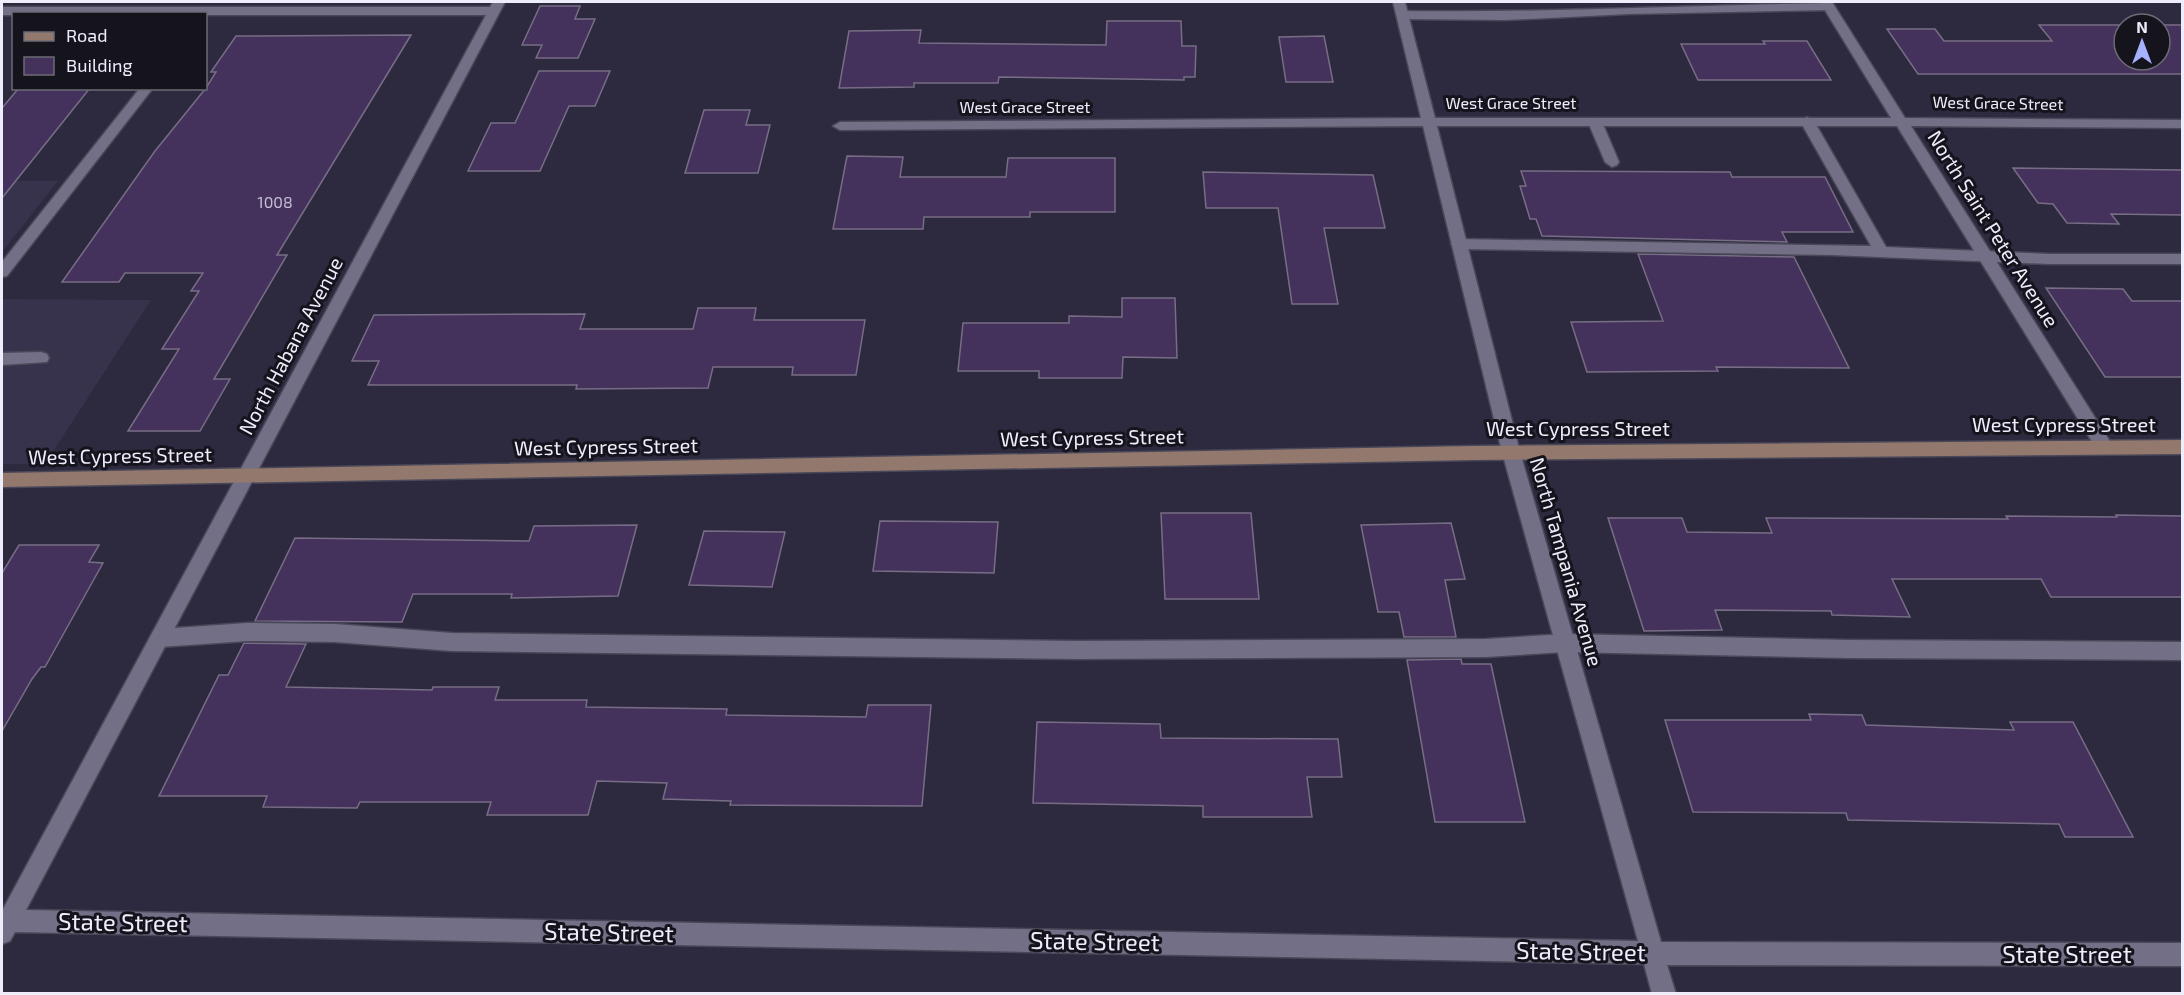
<svg xmlns="http://www.w3.org/2000/svg" width="2184" height="995" font-family="'Exo 2',sans-serif">
  <style>
    .built { fill: #37334d }
    .building { fill: #44325d; stroke: #776e85; stroke-width: 1.5 }
    .lines { fill: none; stroke-linecap: round; stroke-linejoin: round }
    .lane-casing { stroke: #494758; stroke-width: 3 }
    .street-casing { stroke: #494758; stroke-width: 3 }
    .secondary-casing { stroke: #494758; stroke-width: 3 }
    .lane { fill: #726f86; fill-rule: evenodd }
    .street { fill: #726f86; fill-rule: evenodd }
    .secondary { fill: #92786d; fill-rule: evenodd }
    .labels { text-anchor: middle; stroke-width: 6; stroke-linejoin: round; paint-order: stroke }
    .far-street-label { font-size: 16px; fill: #eeedfb; stroke: #15141d }
    .number-label { font-size: 16px; fill: #c4bed4 }
    .street-label { font-size: 20px; fill: #eeedfb; stroke: #15141d }
    .near-street-label { font-size: 24px; fill: #eeedfb; stroke: #15141d }
  </style>
  <rect width="100%" height="100%" fill="#2d293e"/>
  <!-- built -->
  <path class="built" d="M 2,181 L 58,181 L 2,252 Z
    M 2,299 L 151,300 L 45,464 L 2,464 Z"/>
  <!-- building -->
  <path class="building" d="M 540,6 L 580,6 L 575,19 L 595,19 L 578,58 L 536,58 L 542,45 L 522,45 Z
    M 1107,21 L 1181,21 L 1182,46 L 1196,46 L 1195,77 L 1184,77 L 1184,80 L 999,77 L 998,83 L 914,83 L 914,87 L 839,88 L 849,31 L 921,30 L 919,43 L 1106,45 Z
    M 2039,25 L 2124,25 L 2124,60 L 2160,60 L 2160,25 L 2182,25 L 2182,74 L 1918,74 L 1887,29 L 1935,29 L 1944,41 L 2052,41 Z
    M 411,35 L 277,255 L 287,255 L 214,379 L 230,379 L 200,431 L 128,431 L 179,349 L 162,349 L 199,291 L 191,291 L 203,273 L 125,273 L 119,282 L 62,282 L 155,151 L 206,88 L 216,72 L 211,72 L 236,36 Z
    M 1324,36 L 1333,82 L 1286,82 L 1279,37 Z
    M 1763,41 L 1807,41 L 1831,80 L 1698,80 L 1681,44 L 1765,44 Z
    M 539,71 L 610,71 L 595,106 L 569,106 L 540,171 L 468,171 L 491,123 L 515,123 Z
    M 90,88 L 2,198 L 2,108 L 18,89 Z
    M 704,110 L 750,110 L 746,125 L 770,125 L 758,173 L 685,173 Z
    M 847,156 L 903,157 L 900,177 L 1006,177 L 1008,158 L 1115,158 L 1115,212 L 1030,212 L 1030,217 L 924,217 L 923,229 L 833,229 Z
    M 2013,168 L 2182,170 L 2182,215 L 2111,214 L 2119,224 L 2067,223 L 2053,204 L 2038,203 Z
    M 1521,171 L 1730,172 L 1732,177 L 1825,177 L 1853,232 L 1782,232 L 1787,242 L 1542,236 L 1536,219 L 1530,219 L 1520,186 L 1526,186 Z
    M 1203,172 L 1373,175 L 1385,228 L 1324,228 L 1338,304 L 1292,304 L 1278,208 L 1206,208 Z
    M 1638,254 L 1794,257 L 1849,368 L 1716,367 L 1718,371 L 1587,372 L 1571,322 L 1663,321 Z
    M 2046,288 L 2123,289 L 2132,301 L 2182,301 L 2182,377 L 2105,377 Z
    M 1122,298 L 1175,298 L 1177,358 L 1123,357 L 1122,378 L 1039,378 L 1039,371 L 958,371 L 963,323 L 1069,323 L 1069,316 L 1122,317 Z
    M 698,308 L 756,308 L 754,320 L 865,320 L 856,375 L 792,375 L 793,367 L 713,367 L 708,388 L 576,389 L 577,385 L 368,385 L 379,361 L 352,361 L 374,315 L 585,314 L 580,329 L 693,329 Z
    M 1161,513 L 1251,513 L 1259,599 L 1165,599 Z
    M 2116,515 L 2182,516 L 2182,597 L 2051,597 L 2041,579 L 1892,579 L 1910,617 L 1832,615 L 1831,611 L 1715,610 L 1722,630 L 1644,631 L 1608,518 L 1682,518 L 1687,532 L 1772,533 L 1766,518 L 2008,519 L 2006,516 L 2117,517 Z
    M 880,521 L 998,522 L 994,573 L 873,571 Z
    M 1451,523 L 1465,579 L 1445,580 L 1456,637 L 1404,637 L 1399,612 L 1378,612 L 1361,525 Z
    M 637,525 L 618,596 L 511,598 L 512,594 L 413,594 L 402,622 L 255,621 L 295,538 L 529,541 L 534,526 Z
    M 704,531 L 785,532 L 772,587 L 689,585 Z
    M 19,545 L 99,545 L 89,562 L 103,563 L 45,667 L 41,667 L 32,679 L 2,731 L 2,573 Z
    M 244,643 L 306,644 L 286,687 L 432,690 L 433,687 L 499,687 L 495,700 L 587,700 L 586,707 L 727,709 L 726,715 L 866,717 L 868,705 L 931,705 L 922,806 L 730,805 L 731,801 L 663,799 L 667,783 L 597,781 L 588,815 L 487,815 L 491,802 L 360,802 L 357,808 L 263,807 L 267,796 L 159,796 L 219,675 L 228,675 Z
    M 1461,659 L 1462,664 L 1491,664 L 1525,822 L 1435,822 L 1407,660 Z
    M 1809,714 L 1862,715 L 1866,725 L 2014,730 L 2010,722 L 2073,722 L 2133,837 L 2065,837 L 2059,824 L 1848,820 L 1846,813 L 1693,812 L 1665,720 L 1811,720 Z
    M 1037,722 L 1160,724 L 1161,738 L 1338,739 L 1342,777 L 1307,777 L 1312,817 L 1203,817 L 1203,806 L 1033,803 Z"/>
  <g class="lines">
    <!-- lane casing -->
    <g class="lane-casing">
      <path id="lane" d="M 1829,3 L 1833,4 L 1833,10 L 1629,14 L 1507,20 L 1403,19 L 1397,15 L 1403,11 C 1545,13 1687,5 1829,3 Z
        M 1807,117 L 1814,121 L 1886,247 L 2049,254 L 2182,254 L 2182,264 L 2049,264 L 1831,255 L 1459,249 L 1451,244 L 1459,239 L 1871,246 L 1800,121 Z
        M 1595,118 L 1602,122 L 1619,162 L 1617,165 L 1612,167 L 1605,162 L 1588,122 Z
        M 41,352 L 47,354 L 49,358 L 47,362 L 2,365 L 2,353 Z
        M 247,623 L 335,624 L 452,633 L 1078,641 L 1486,639 L 1565,634 L 1848,640 L 2182,642 L 2182,660 L 1848,658 L 1565,652 L 1486,657 L 1078,659 L 452,651 L 335,642 L 247,641 L 160,647 L 153,644 L 150,638 L 153,632 L 160,629 Z"/>
    </g>
    <!-- street casing -->
    <g class="street-casing">
      <path id="street" d="M 493,2 L 505,2 L 26,910 L 1638,941 L 1502,452 L 1423,126 L 840,130 L 833,126 L 840,122 L 1421,118 L 1393,2 L 1405,2 L 1435,118 L 1891,118 L 1820,2 L 1832,2 L 1905,118 L 2182,120 L 2182,128 L 1911,126 L 2111,443 L 2114,448 L 2111,453 L 2099,453 L 1897,126 L 1437,126 L 1520,452 L 1661,942 L 2182,943 L 2182,966 L 1667,965 L 1676,994 L 1652,994 L 1644,964 L 15,932 L 10,941 L 2,944 L 2,911 L 486,15 L 2,15 L 2,7 L 490,7 Z
        M 140,88 L 153,88 L 7,276 L 2,277 L 2,262 Z"/>
    </g>
    <!-- secondary casing -->
    <g class="secondary-casing">
      <path id="secondary" d="M 2182,440 L 2182,454 L 1474,460 L 2,487 L 2,473 L 1474,446 Z"/>
    </g>
    <!-- lane -->
    <use href="#lane" class="lane"/>
    <!-- street -->
    <use href="#street" class="street"/>
    <!-- secondary -->
    <use href="#secondary" class="secondary"/>
  </g>
  <g class="labels">
    <!-- far-street labels -->
    <g class="far-street-label">
      <text x="1511" y="109">West Grace Street</text>
      <text transform="translate(1998 103) rotate(1)" y="6">West Grace Street</text>
      <text x="1025" y="113">West Grace Street</text>
    </g>
    <!-- number labels -->
    <g class="number-label">
      <text x="275" y="208">1008</text>
    </g>
    <!-- street labels -->
    <g class="street-label">
      <text transform="translate(1993 229) rotate(58)" y="7">North Saint Peter Avenue</text>
      <text transform="translate(291 346) rotate(-62)" y="7">North Habana Avenue</text>
      <text x="2064" y="432">West Cypress Street</text>
      <text x="1578" y="436">West Cypress Street</text>
      <text transform="translate(1092 438) rotate(-1)" y="7">West Cypress Street</text>
      <text transform="translate(606 447) rotate(-1)" y="7">West Cypress Street</text>
      <text transform="translate(120 456) rotate(-1)" y="7">West Cypress Street</text>
      <text transform="translate(1566 562) rotate(74)" y="7">North Tampania Avenue</text>
    </g>
    <!-- near-street labels -->
    <g class="near-street-label">
      <text transform="translate(123 923) rotate(1)" y="8">State Street</text>
      <text transform="translate(609 933) rotate(1)" y="8">State Street</text>
      <text transform="translate(1095 942) rotate(1)" y="8">State Street</text>
      <text transform="translate(1581 952) rotate(1)" y="8">State Street</text>
      <text x="2067" y="963">State Street</text>
    </g>
  </g>
  <!-- border -->
  <rect width="2184" height="995" fill="none" stroke="#eeedfb" stroke-width="6"/>
  <!-- legend -->
  <rect x="12" y="12" width="195" height="78" fill="#15141d" stroke="#6c6b76" stroke-width="1.5"/>
  <rect x="24" y="32" width="30" height="9" fill="#92786d" stroke="#6c6b76" stroke-width="1.5"/>
  <text x="66" y="42" font-size="18" fill="#eeedfb">Road</text>
  <rect x="24" y="57" width="30" height="18" fill="#44325d" stroke="#6c6b76" stroke-width="1.5"/>
  <text x="66" y="72" font-size="18" fill="#eeedfb">Building</text>
  <!-- north arrow -->
  <g transform="translate(2142 42)"><circle r="28" fill="#15141d" stroke="#6c6b76" stroke-width="1.5"/>
  <path d="M0-4.5L10 22L0 15L-10 22Z" fill="#a5b1fc"/>
  <text y="-9" font-size="16" font-weight="bold" text-anchor="middle" fill="#eeedfb">N</text>
  </g>
</svg>
